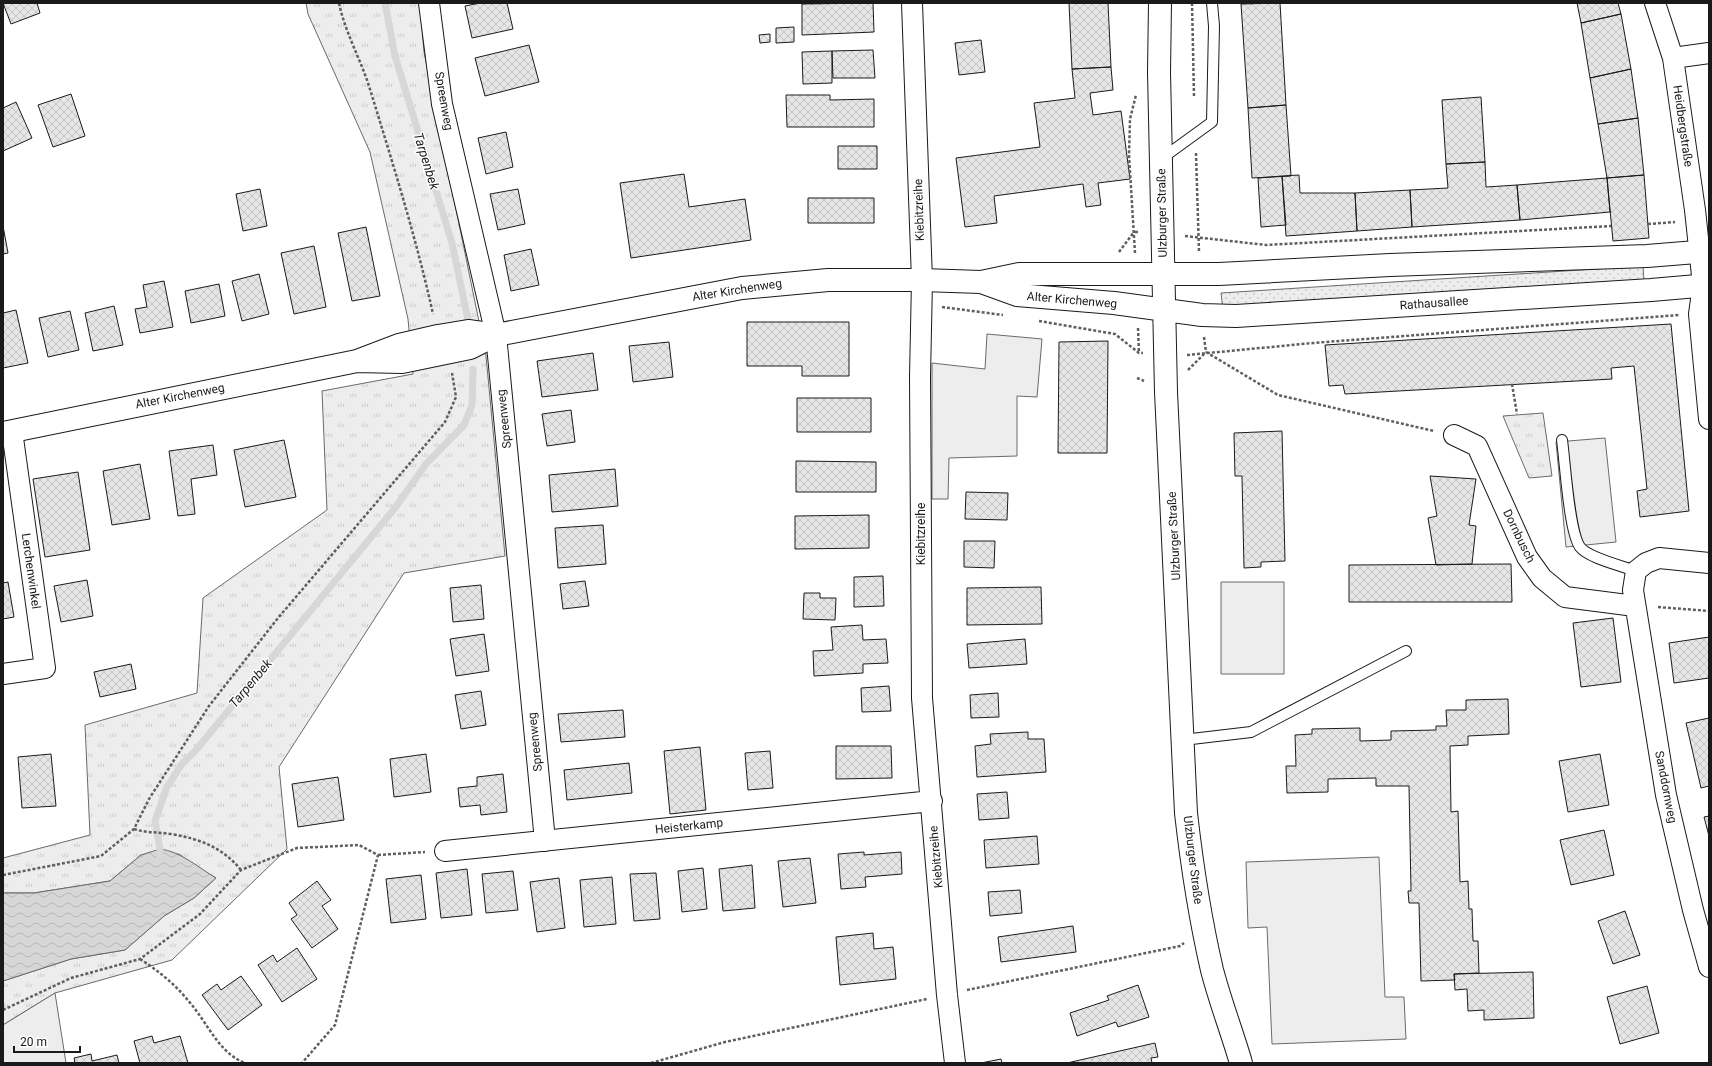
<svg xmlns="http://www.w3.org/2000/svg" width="1712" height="1066" font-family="Roboto,sans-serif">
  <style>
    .grass { fill: url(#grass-dots); stroke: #6a6a6a }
    .park { fill: url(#park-tufts); stroke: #6a6a6a }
    .pitch { fill: #ededed; stroke: #6a6a6a }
    .water { fill: url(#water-waves); stroke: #6a6a6a }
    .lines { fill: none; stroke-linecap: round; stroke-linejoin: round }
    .stream { stroke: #d7d7d7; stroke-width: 7 }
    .building { fill: url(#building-cross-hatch); stroke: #1a1a1a }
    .service-casing { stroke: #1a1a1a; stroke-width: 12 }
    .minor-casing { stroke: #1a1a1a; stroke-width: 22 }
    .secondary-casing { stroke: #1a1a1a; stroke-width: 24 }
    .path { stroke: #5f5f5f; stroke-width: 2.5; stroke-dasharray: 3 2; stroke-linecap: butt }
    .service { stroke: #fff; stroke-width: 10 }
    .minor { stroke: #fff; stroke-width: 20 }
    .secondary { stroke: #fff; stroke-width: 22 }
    .labels { text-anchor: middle; stroke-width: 3; stroke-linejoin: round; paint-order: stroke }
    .street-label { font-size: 12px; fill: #1a1a1a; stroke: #fff }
    .water-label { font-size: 13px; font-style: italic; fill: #1a1a1a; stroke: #fff }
  </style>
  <defs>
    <pattern id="grass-dots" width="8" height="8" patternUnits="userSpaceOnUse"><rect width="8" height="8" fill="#ededed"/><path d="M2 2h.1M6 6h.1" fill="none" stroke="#cbcbcb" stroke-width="1.8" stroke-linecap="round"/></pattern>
    <pattern id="park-tufts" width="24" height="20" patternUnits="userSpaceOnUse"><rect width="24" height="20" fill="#ededed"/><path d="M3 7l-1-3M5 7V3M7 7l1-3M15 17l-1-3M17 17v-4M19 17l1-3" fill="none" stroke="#cbcbcb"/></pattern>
    <pattern id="water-waves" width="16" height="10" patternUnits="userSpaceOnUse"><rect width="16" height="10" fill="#d7d7d7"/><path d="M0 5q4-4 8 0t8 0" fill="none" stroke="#b8b8b8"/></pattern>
    <pattern id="building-cross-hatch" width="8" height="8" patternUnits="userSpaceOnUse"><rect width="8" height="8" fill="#e6e6e6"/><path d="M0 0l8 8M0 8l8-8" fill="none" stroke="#c5c5c5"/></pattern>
  </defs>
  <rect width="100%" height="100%" fill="#fff"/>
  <!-- grass -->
  <path class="grass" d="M 1643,266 L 1644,281 L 1223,310 L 1221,293 Z"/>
  <!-- park -->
  <path class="park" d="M 306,3 L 420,3 L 424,52 L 486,356 L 505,556 L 404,573 L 279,767 L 287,849 L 172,960 L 55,993 L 3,1025 L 3,981 L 71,959 L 125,950 L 164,916 L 194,898 L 216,878 L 190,863 L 179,854 L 141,855 L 110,881 L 34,893 L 3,893 L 3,858 L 90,835 L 85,725 L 197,693 L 203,598 L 327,510 L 322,391 L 413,374 L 408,319 L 370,152 L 308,14 Z
    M 1543,413 L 1552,476 L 1529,478 L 1503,416 Z"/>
  <!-- pitch -->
  <path class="pitch" d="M 987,334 L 1042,339 L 1037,397 L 1017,396 L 1017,456 L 949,458 L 948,499 L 932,499 L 932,363 L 985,369 Z
    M 1605,438 L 1616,542 L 1566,547 L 1556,442 Z
    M 1221,582 L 1284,582 L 1284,674 L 1221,674 Z
    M 1379,857 L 1385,997 L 1404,997 L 1406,1039 L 1272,1044 L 1267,927 L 1248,928 L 1246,862 Z
    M 55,993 L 66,1063 L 3,1063 L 3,1025 Z"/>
  <!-- water -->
  <path class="water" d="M 160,849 C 180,851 199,868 216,878 L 194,898 L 164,916 L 125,950 L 71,959 L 3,981 L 3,893 L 34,893 L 110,881 L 141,855 Z"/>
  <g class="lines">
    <!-- stream -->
    <path class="stream" d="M 385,3 L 395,56 L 452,243 L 468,320
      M 160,857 L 160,849 L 155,821 L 167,787 L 182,764 L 196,750 L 395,508 L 426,464 L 464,425 L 472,405 L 473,369"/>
  </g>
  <!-- building -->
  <path class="building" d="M 3,3 L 37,3 L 40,13 L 11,24 Z
    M 480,3 L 507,3 L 513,29 L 472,38 L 465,6 Z
    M 873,3 L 874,32 L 802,35 L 802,4 Z
    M 1069,3 L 1108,3 L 1111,67 L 1072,69 Z
    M 1280,3 L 1286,105 L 1248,108 L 1241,4 Z
    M 1577,3 L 1618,3 L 1621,14 L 1581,23 Z
    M 1621,14 L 1631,69 L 1590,78 L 1581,23 Z
    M 794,27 L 794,42 L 776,43 L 776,28 Z
    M 770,34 L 770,42 L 760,43 L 759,35 Z
    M 981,40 L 985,72 L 959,75 L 955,43 Z
    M 529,45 L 539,82 L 485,96 L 475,58 Z
    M 873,50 L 875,78 L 833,78 L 832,51 Z
    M 832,51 L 832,83 L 803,84 L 802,52 Z
    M 1111,67 L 1113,90 L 1090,93 L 1093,115 L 1121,111 L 1130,179 L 1098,183 L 1101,205 L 1086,207 L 1083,184 L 994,196 L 997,223 L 965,227 L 956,158 L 1040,147 L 1034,103 L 1075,98 L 1072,69 Z
    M 1631,69 L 1638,118 L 1598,124 L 1590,78 Z
    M 71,94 L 85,136 L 53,147 L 38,105 Z
    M 786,95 L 830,95 L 830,100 L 874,99 L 874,127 L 787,127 Z
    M 1481,97 L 1485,162 L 1446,164 L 1442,100 Z
    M 16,102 L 32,138 L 3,151 L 3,108 Z
    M 1286,105 L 1291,176 L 1252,178 L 1248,108 Z
    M 1638,118 L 1644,175 L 1607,178 L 1598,124 Z
    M 506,132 L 513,167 L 486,174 L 478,138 Z
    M 838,146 L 877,146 L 877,169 L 838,169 Z
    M 1485,162 L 1486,187 L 1517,185 L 1520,220 L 1412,227 L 1410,190 L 1448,188 L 1446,164 Z
    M 684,174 L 689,207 L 745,199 L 751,240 L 631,258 L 620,183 Z
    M 1299,175 L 1300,193 L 1355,193 L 1357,231 L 1286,236 L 1282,176 Z
    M 1644,175 L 1649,238 L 1613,241 L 1607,178 Z
    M 1282,176 L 1286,225 L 1261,227 L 1258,178 Z
    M 1607,178 L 1610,212 L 1520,220 L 1517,185 Z
    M 260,189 L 267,226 L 243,231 L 236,194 Z
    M 518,189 L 525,224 L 498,230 L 490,194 Z
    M 1410,190 L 1412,227 L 1357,231 L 1355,193 Z
    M 808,198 L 874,198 L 874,223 L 808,223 Z
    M 3,226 L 8,253 L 3,254 Z
    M 366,227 L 380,296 L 352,301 L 338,233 Z
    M 314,246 L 326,307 L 294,314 L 281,253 Z
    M 531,249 L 539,285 L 511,291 L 504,255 Z
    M 259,274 L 269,314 L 242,321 L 232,281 Z
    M 164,281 L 173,327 L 140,333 L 135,309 L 147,307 L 143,285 Z
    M 219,284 L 225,316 L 191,323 L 185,291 Z
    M 114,306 L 123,345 L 93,351 L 85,313 Z
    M 16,310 L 28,363 L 3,368 L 3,313 Z
    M 70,311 L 79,350 L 48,357 L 39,318 Z
    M 747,322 L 849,322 L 849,376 L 802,376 L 802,366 L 747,366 Z
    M 1671,324 L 1689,511 L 1640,517 L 1637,491 L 1647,489 L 1634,366 L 1611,368 L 1612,379 L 1345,394 L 1343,385 L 1329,386 L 1325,345 Z
    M 1108,341 L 1107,453 L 1058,453 L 1059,342 Z
    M 669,342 L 673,377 L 633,382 L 629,346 Z
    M 593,353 L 598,390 L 542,397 L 537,361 Z
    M 797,398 L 871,398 L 871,432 L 797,432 Z
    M 571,410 L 575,442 L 547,446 L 542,414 Z
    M 1282,431 L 1285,561 L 1261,562 L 1261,567 L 1244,568 L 1242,476 L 1235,476 L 1234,433 Z
    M 284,440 L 296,497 L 245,507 L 234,450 Z
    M 213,445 L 217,475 L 191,479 L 195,514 L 178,516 L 169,451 Z
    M 796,461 L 876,462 L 876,492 L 796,492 Z
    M 140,464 L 150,519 L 112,525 L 103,471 Z
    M 615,469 L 618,506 L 552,512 L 549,475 Z
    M 78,472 L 90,550 L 45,557 L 33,479 Z
    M 1430,476 L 1476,479 L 1469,525 L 1476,526 L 1472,564 L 1436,565 L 1428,518 L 1437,516 Z
    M 966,492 L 1008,493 L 1007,520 L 965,519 Z
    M 869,515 L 869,548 L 795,549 L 795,516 Z
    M 603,525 L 606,564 L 558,568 L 555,528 Z
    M 964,541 L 995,541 L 994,568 L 964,567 Z
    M 1511,564 L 1512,602 L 1349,602 L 1349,565 Z
    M 883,576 L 884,606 L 854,607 L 854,577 Z
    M 87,580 L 93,616 L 61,622 L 54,586 Z
    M 585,581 L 589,606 L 563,609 L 560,584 Z
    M 8,582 L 14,617 L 3,619 L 3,583 Z
    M 481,585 L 484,619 L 453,622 L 450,588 Z
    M 1041,587 L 1042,624 L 967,625 L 967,588 Z
    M 804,593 L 820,593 L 820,598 L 836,598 L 835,620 L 803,619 Z
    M 1613,618 L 1621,682 L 1581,687 L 1573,623 Z
    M 862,625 L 863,640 L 886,639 L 888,663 L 863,664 L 863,673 L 814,676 L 813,651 L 833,650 L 831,627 Z
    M 484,634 L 489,671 L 456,676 L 450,639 Z
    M 1709,637 L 1709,678 L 1674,683 L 1669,643 Z
    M 1025,639 L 1027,664 L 969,668 L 967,644 Z
    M 131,664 L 136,689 L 100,697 L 94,672 Z
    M 889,686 L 891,711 L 862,712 L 861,688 Z
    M 481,691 L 486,725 L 461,729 L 455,695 Z
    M 998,693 L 999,717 L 971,718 L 970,695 Z
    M 1508,699 L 1509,734 L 1468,736 L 1468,745 L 1450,746 L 1451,812 L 1458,811 L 1460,882 L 1468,881 L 1469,909 L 1472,909 L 1473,941 L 1478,941 L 1479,973 L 1454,974 L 1455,980 L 1421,981 L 1419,903 L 1409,903 L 1408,891 L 1411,891 L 1409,786 L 1376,786 L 1376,778 L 1328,779 L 1328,792 L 1287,793 L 1286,766 L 1296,766 L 1295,735 L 1312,734 L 1312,729 L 1360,728 L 1360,741 L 1391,740 L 1391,731 L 1436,730 L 1436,726 L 1447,726 L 1446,710 L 1466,710 L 1466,700 Z
    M 623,710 L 625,737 L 561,742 L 558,714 Z
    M 1709,718 L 1709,786 L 1701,788 L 1686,723 Z
    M 1028,732 L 1028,739 L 1044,739 L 1046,772 L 977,777 L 975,746 L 991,744 L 990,734 Z
    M 836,746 L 891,746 L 892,778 L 836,779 Z
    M 700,747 L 706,810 L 670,814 L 664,751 Z
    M 770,751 L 773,788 L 748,790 L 745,753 Z
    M 51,754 L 56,806 L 22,808 L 18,757 Z
    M 426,754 L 431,792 L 394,797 L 390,759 Z
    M 1600,754 L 1609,805 L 1568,812 L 1559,761 Z
    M 629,763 L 632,793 L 567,800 L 564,770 Z
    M 503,774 L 507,812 L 481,815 L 480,805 L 460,807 L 458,788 L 477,786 L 477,777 Z
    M 338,777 L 344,820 L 298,827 L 292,784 Z
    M 1007,792 L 1009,818 L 979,820 L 977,794 Z
    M 1709,816 L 1709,836 L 1704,817 Z
    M 1604,830 L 1614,875 L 1571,885 L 1560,840 Z
    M 1037,836 L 1039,864 L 986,868 L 984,840 Z
    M 864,852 L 864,855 L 901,852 L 902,874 L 865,877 L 866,887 L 841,889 L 838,854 Z
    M 810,858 L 816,903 L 783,907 L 778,861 Z
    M 752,865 L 755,908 L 723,911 L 719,869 Z
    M 703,868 L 707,909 L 682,912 L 678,871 Z
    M 467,869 L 472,915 L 441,918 L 436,873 Z
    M 513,871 L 518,910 L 486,913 L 482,874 Z
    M 656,873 L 660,919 L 634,921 L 630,874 Z
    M 421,875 L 426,919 L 391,923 L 386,879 Z
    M 612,877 L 616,924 L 584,927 L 580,880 Z
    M 559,878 L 565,928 L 537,932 L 530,882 Z
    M 317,881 L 331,900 L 322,906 L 338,929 L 312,948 L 291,919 L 297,915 L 289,903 Z
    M 1020,890 L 1022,913 L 990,916 L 988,892 Z
    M 1625,911 L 1640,955 L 1613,964 L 1598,921 Z
    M 1073,926 L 1076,952 L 1001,962 L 998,937 Z
    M 873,933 L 874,949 L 893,947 L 896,979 L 840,985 L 836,937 Z
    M 297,948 L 317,979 L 282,1002 L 258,965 L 273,955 L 277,962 Z
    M 1533,972 L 1534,1018 L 1484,1020 L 1484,1010 L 1468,1011 L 1467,989 L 1455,990 L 1454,974 Z
    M 241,976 L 262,1005 L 228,1030 L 202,995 L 217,984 L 221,990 Z
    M 1138,985 L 1149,1017 L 1118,1027 L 1116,1022 L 1077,1036 L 1070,1013 L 1109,1000 L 1107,996 Z
    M 1647,986 L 1659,1033 L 1620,1044 L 1607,997 Z
    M 152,1036 L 154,1043 L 180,1036 L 188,1063 L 140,1063 L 134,1041 Z
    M 1155,1043 L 1158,1057 L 1151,1058 L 1152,1063 L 1067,1063 Z
    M 91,1054 L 92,1061 L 117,1055 L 119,1063 L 75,1063 L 74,1058 Z
    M 1001,1059 L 1002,1063 L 981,1063 Z"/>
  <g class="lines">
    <!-- service casing -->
    <g class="service-casing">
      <path id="service" d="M 1161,159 L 1212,122 L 1214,26 L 1212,3
        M 1562,440 C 1565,461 1569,532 1580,547 C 1588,558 1623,566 1636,571
        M 1183,740 L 1251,732 L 1406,651"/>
    </g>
    <!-- minor casing -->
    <g class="minor-casing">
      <path id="minor" d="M 429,3 L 442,104 L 496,335 L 545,841
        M 912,3 L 922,280 L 920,377 L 922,698 L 947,995 L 955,1063
        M 1655,3 L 1673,58 L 1695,210 L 1703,285 L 1699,314 L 1709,419
        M 1673,58 L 1709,53
        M 1454,435 L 1477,446 L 1527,557 L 1542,578 L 1565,597 L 1635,606
        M 1709,563 L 1659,558 L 1646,563 L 1636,571 L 1633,590 L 1666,795 L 1693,910 L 1709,967
        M 3,674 L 45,668 L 12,431
        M 445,851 L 932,801"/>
    </g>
    <!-- secondary casing -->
    <g class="secondary-casing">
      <path id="secondary" d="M 1160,3 L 1159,72 L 1166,392 L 1186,813 C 1192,866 1200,918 1212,970 C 1220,1001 1232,1032 1241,1063
        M 981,282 L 1017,295 L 1114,303 L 1202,315 L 1236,316 L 1651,290 L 1709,285
        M 357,361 L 402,362 L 470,348 L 496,335 L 742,288 L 828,280 L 922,280 L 981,282 L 1019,274 L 1219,274 L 1390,265 L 1647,256 L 1709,251
        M 3,433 L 357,361 L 399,345 L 438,336 L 468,331 L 496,335"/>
    </g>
    <!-- path -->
    <path class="path" d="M 339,3 C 345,32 360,58 369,86 C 392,161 416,237 433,314
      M 1192,3 L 1194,96
      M 1196,153 L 1199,252
      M 1648,224 L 1675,222
      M 1135,232 L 1140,232
      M 1185,236 L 1266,245 L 1611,226
      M 1119,252 L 1134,232
      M 1135,253 L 1129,155 L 1130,119 L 1136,95
      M 942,307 L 1003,315
      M 1039,321 L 1115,334 L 1139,353 L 1143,353
      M 1138,328 L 1139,353
      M 1204,337 L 1206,352
      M 1206,352 L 1278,395 L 1434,431
      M 1187,355 L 1313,343 L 1679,315
      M 1188,370 L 1206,352
      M 1137,378 L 1144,381
      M 1512,384 L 1517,414
      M 1658,607 L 1709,611
      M 134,829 C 146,833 158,832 171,834 C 200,839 222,847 241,870
      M 378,855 L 425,852
      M 3,875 L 101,856 L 134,829 L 149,799 L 209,706 L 278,618 L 445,422 L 456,397 L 452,373
      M 140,959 C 159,971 177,986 191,1004 C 208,1024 219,1053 245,1063
      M 967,990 L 1180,946 L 1184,943
      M 3,1010 L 71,978 L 140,959 L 200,914 L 241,870 L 297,848 L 359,845 L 378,855 L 335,1025 L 302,1063
      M 651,1063 L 725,1042 L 927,999"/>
    <!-- service -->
    <use href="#service" class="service"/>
    <!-- minor -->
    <use href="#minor" class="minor"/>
    <!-- secondary -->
    <use href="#secondary" class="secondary"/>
  </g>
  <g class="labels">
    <!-- street labels -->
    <g class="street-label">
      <text transform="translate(444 101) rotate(80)" y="4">Spreenweg</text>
      <text transform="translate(1683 126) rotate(82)" y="4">Heidbergstraße</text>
      <text transform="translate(919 210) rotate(-92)" y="4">Kiebitzreihe</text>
      <text transform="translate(1162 213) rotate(-91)" y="4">Ulzburger Straße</text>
      <text transform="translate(737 290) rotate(-9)" y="4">Alter Kirchenweg</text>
      <text transform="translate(1072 300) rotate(5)" y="4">Alter Kirchenweg</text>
      <text transform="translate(1434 303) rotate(-4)" y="4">Rathausallee</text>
      <text transform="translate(180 396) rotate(-11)" y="4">Alter Kirchenweg</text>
      <text transform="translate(504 419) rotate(-96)" y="4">Spreenweg</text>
      <text transform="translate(921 534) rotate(-90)" y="4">Kiebitzreihe</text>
      <text transform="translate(1174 536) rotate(-93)" y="4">Ulzburger Straße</text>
      <text transform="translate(1519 536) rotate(64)" y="4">Dornbusch</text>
      <text transform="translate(31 571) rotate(82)" y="4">Lerchenwinkel</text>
      <text transform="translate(535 742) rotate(-96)" y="4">Spreenweg</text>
      <text transform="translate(1666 787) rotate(79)" y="4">Sanddornweg</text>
      <text transform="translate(689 826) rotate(-6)" y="4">Heisterkamp</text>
      <text transform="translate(936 857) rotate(-95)" y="4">Kiebitzreihe</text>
      <text transform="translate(1193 860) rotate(83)" y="4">Ulzburger Straße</text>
    </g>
    <!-- water labels -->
    <g class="water-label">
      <text transform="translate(427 161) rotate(73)" y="5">Tarpenbek</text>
      <text transform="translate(250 683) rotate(-50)" y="5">Tarpenbek</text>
    </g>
  </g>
  <!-- border -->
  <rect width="1712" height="1066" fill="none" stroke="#1a1a1a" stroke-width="8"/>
  <!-- scale -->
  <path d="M14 1046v6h66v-6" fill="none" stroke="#1a1a1a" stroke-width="2"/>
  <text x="20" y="1046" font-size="12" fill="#1a1a1a" stroke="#ffffff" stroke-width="3" paint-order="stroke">20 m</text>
</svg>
